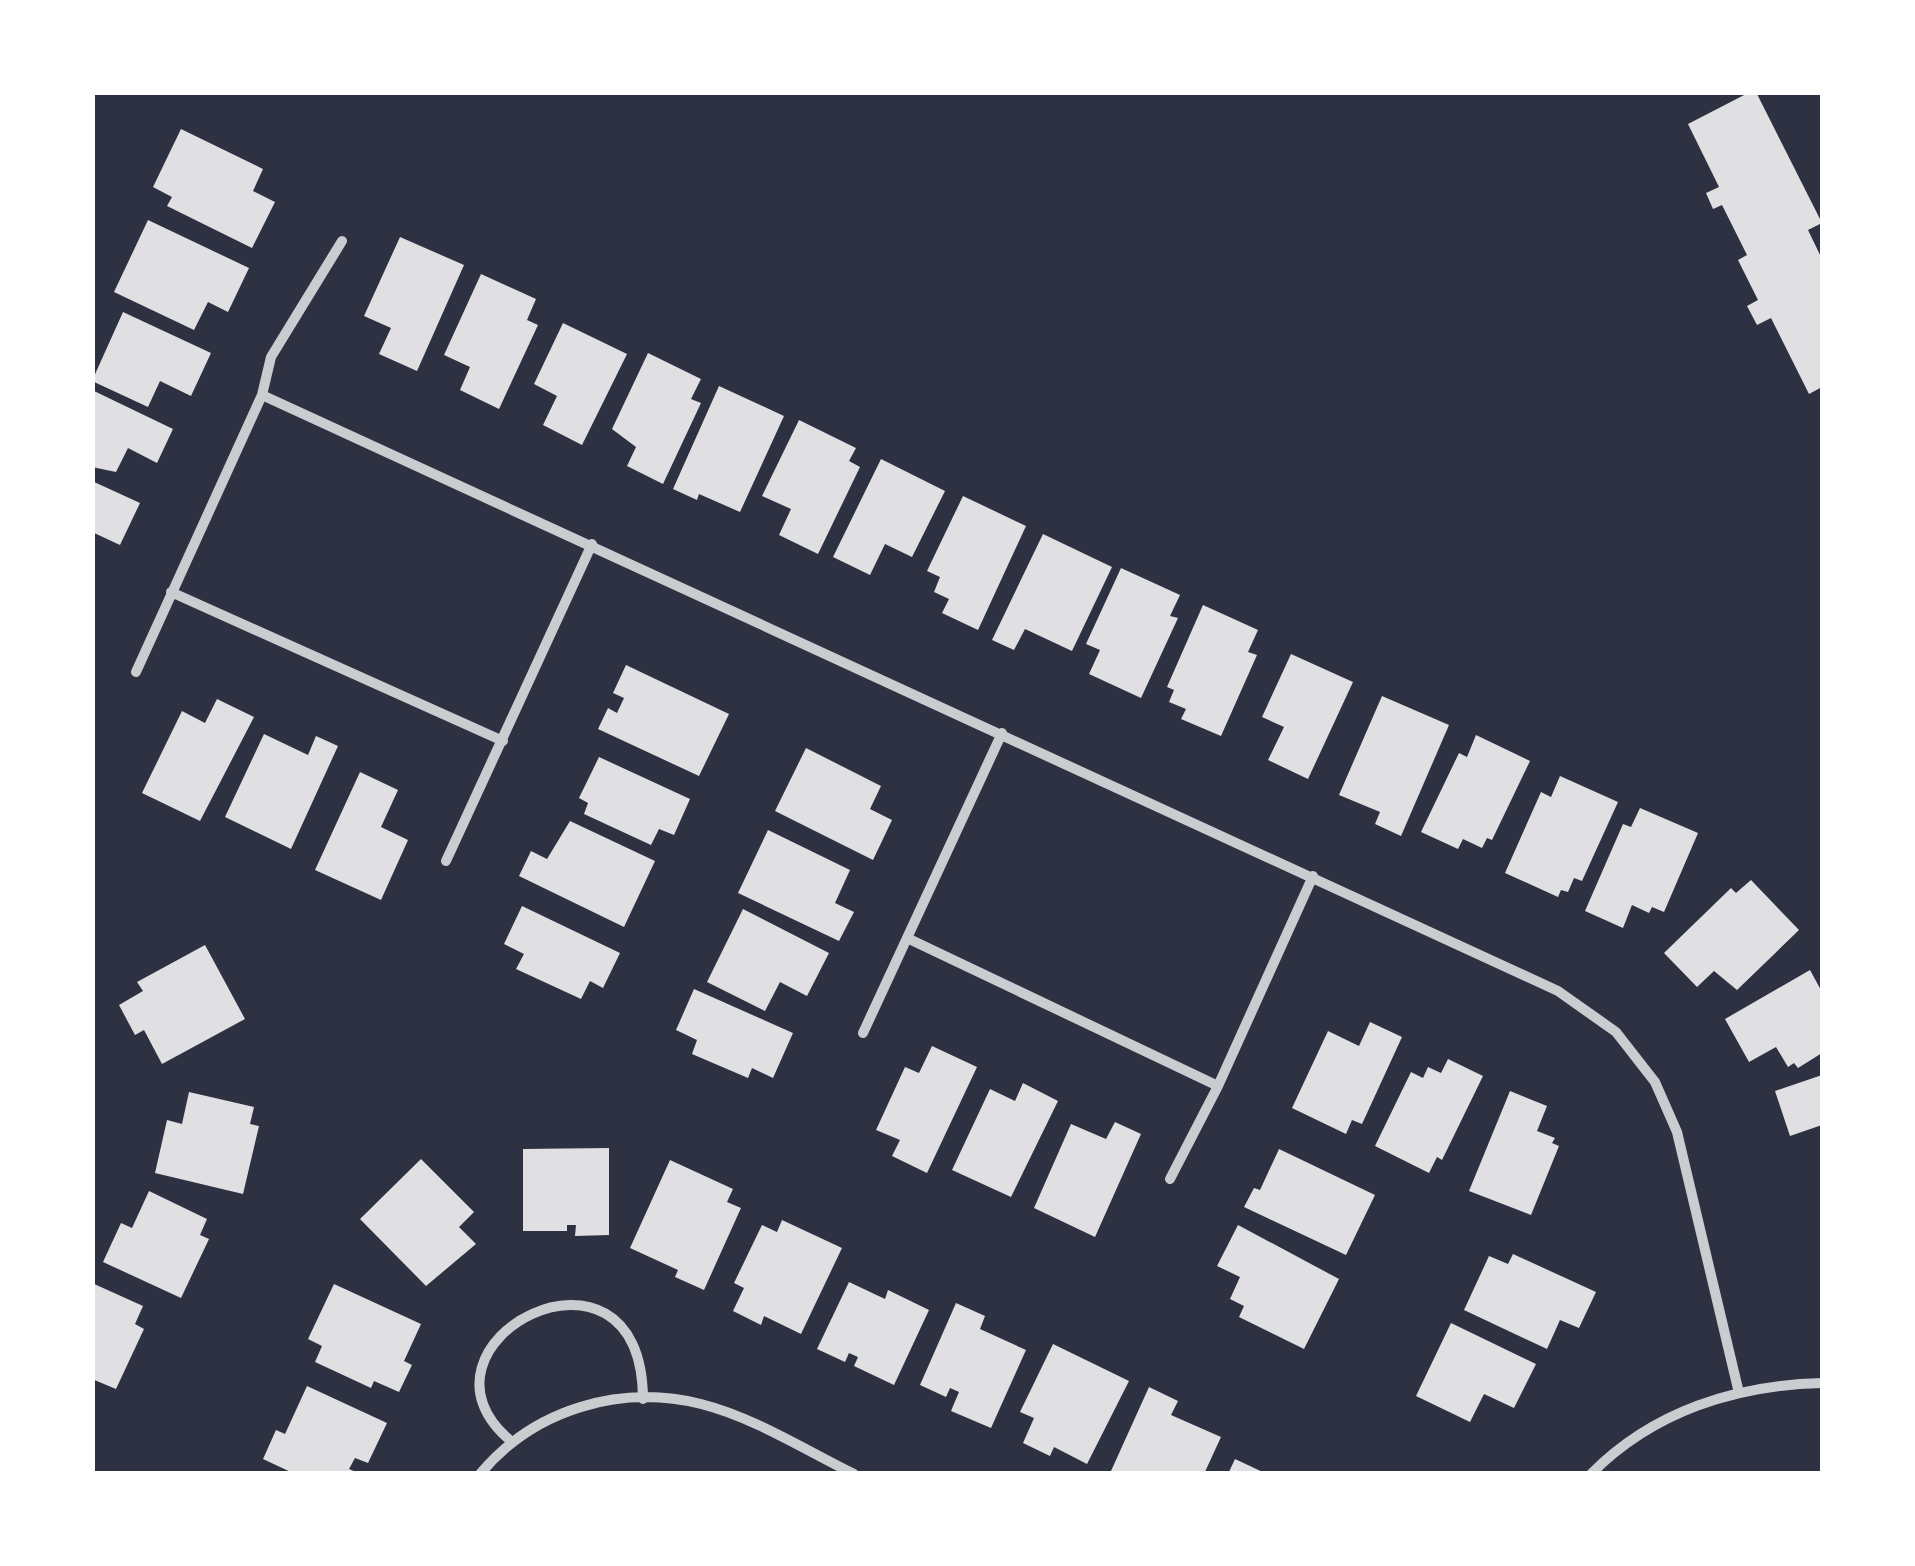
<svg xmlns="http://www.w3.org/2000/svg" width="1915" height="1566" font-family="Quicksand,sans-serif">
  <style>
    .building { fill: #e0e0e3 }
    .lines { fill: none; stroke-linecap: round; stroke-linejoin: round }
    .minor { stroke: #caccd0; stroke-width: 10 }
  </style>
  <rect width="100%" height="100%" fill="#2d3142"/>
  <!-- building -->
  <path class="building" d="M 1750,92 L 1756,92 L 1822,223 L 1808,230 L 1822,259 L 1822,387 L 1809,394 L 1771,318 L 1757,325 L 1747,306 L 1758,300 L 1738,260 L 1747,255 L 1722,205 L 1713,209 L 1706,193 L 1719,187 L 1688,124 Z
    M 181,129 L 263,169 L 253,191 L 275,202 L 252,248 L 167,206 L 172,197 L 153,187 Z
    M 148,220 L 249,268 L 228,312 L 208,302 L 194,330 L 114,292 Z
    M 400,237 L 464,265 L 417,371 L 379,354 L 391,328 L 364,316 Z
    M 481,274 L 536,299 L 527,320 L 538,325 L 499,409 L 460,390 L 470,367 L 444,355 Z
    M 123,312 L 211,353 L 191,396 L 160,381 L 148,407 L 92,381 Z
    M 563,323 L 627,354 L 582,445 L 543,425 L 557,396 L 534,384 Z
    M 648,353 L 701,379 L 691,399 L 701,403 L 663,484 L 627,466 L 636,447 L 612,429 Z
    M 719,386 L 784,416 L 740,512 L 699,494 L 697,500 L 673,489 Z
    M 92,390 L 173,429 L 157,463 L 128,448 L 116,472 L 92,467 Z
    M 799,420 L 856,448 L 849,461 L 860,467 L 818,554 L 779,535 L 791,509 L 762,496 Z
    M 881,459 L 945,491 L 912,557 L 885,544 L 870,575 L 833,557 Z
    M 92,481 L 140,503 L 120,545 L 92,532 Z
    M 963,496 L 1026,526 L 978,630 L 942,613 L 949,599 L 934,592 L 940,577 L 927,571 Z
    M 1043,534 L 1112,567 L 1072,651 L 1025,629 L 1014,650 L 992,640 Z
    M 1121,568 L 1180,595 L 1170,616 L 1178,618 L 1141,698 L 1089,674 L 1100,650 L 1086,644 Z
    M 1203,605 L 1258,630 L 1248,652 L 1257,655 L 1221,736 L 1181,719 L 1186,709 L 1169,702 L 1174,690 L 1167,687 Z
    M 1291,654 L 1353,682 L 1308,779 L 1268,760 L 1284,727 L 1262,717 Z
    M 626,665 L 729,714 L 699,776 L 598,729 L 608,708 L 617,713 L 624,698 L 613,693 Z
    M 1382,696 L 1449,725 L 1401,836 L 1375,824 L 1380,812 L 1339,795 Z
    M 217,699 L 254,717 L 200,821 L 142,793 L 182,711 L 205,723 Z
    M 264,734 L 308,755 L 316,736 L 338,746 L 291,849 L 225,817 Z
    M 1476,735 L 1530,761 L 1492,840 L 1487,838 L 1482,848 L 1463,839 L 1458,849 L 1421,832 L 1459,753 L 1467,757 Z
    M 806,748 L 881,786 L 870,809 L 892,820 L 873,860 L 775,811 Z
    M 599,757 L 690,799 L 674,835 L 659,829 L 651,845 L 584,814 L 588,803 L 579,798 Z
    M 360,772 L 398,790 L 381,827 L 408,840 L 381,900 L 315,870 Z
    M 1560,776 L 1618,802 L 1582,881 L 1574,878 L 1568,892 L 1561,890 L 1558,897 L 1505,873 L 1541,792 L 1551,797 Z
    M 1640,808 L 1698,833 L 1664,912 L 1652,907 L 1649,913 L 1632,905 L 1623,928 L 1585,911 L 1623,824 L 1631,827 Z
    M 570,821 L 655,861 L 624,927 L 519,876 L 531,851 L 547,859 Z
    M 768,830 L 850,870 L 835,903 L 854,912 L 839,941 L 738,893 Z
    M 1751,880 L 1799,930 L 1737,990 L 1714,971 L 1697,987 L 1664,953 L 1731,888 L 1736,893 Z
    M 522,906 L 620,953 L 603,988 L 590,981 L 581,999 L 516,969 L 524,954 L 504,944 Z
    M 743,909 L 829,953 L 807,996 L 780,982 L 765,1011 L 707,982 Z
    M 205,945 L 245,1019 L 162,1064 L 144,1030 L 135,1035 L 119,1005 L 143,991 L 137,982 Z
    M 1810,970 L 1822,992 L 1822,1053 L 1798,1068 L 1794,1063 L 1788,1067 L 1776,1047 L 1749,1062 L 1725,1019 Z
    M 694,989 L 793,1033 L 773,1078 L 752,1068 L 748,1078 L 692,1054 L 697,1040 L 676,1030 Z
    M 1370,1022 L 1402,1037 L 1362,1124 L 1352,1120 L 1346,1134 L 1292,1108 L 1328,1031 L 1359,1046 Z
    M 932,1046 L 977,1067 L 927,1173 L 892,1156 L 900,1140 L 876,1130 L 905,1067 L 919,1073 Z
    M 1448,1059 L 1483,1076 L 1442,1160 L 1437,1157 L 1429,1173 L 1375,1146 L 1411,1072 L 1423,1078 L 1428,1067 L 1441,1073 Z
    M 1822,1075 L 1822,1125 L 1790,1136 L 1775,1091 Z
    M 1023,1083 L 1058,1101 L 1011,1197 L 952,1170 L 990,1089 L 1015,1101 Z
    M 1510,1091 L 1547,1106 L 1537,1131 L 1555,1138 L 1552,1143 L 1559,1146 L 1531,1215 L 1469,1191 Z
    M 189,1092 L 254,1107 L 250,1124 L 259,1126 L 243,1194 L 155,1173 L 167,1120 L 182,1124 Z
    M 1115,1122 L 1141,1134 L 1095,1237 L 1034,1208 L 1071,1124 L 1106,1139 Z
    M 609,1148 L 609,1235 L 575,1236 L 576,1225 L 567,1225 L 567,1231 L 523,1231 L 523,1149 Z
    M 1279,1149 L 1375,1195 L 1346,1255 L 1244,1207 L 1254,1188 L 1260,1190 Z
    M 421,1159 L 474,1212 L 459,1227 L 476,1244 L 426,1286 L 360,1219 Z
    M 670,1160 L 733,1189 L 727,1202 L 741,1208 L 704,1290 L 675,1277 L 678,1270 L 630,1248 Z
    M 149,1191 L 207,1219 L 200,1235 L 209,1239 L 181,1298 L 103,1262 L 121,1223 L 132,1228 Z
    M 782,1220 L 842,1248 L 801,1334 L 764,1316 L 761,1325 L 733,1311 L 744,1288 L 734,1283 L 762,1225 L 777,1232 Z
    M 1238,1225 L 1339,1279 L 1304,1349 L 1239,1317 L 1244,1306 L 1230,1299 L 1240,1277 L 1217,1266 Z
    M 1513,1254 L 1596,1292 L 1579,1328 L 1560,1320 L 1547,1349 L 1464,1310 L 1489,1256 L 1508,1264 Z
    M 849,1282 L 885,1299 L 888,1290 L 929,1310 L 894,1385 L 854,1366 L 858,1357 L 849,1353 L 845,1362 L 817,1349 Z
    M 92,1283 L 143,1306 L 135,1324 L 144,1329 L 116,1389 L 92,1379 Z
    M 334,1284 L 421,1324 L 404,1361 L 412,1365 L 399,1392 L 374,1381 L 371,1388 L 315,1362 L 322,1346 L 308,1339 Z
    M 956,1303 L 985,1316 L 980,1329 L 1026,1350 L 991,1428 L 951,1411 L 959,1392 L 950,1388 L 946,1397 L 920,1385 Z
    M 1451,1323 L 1536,1364 L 1514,1408 L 1484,1394 L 1470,1422 L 1416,1396 Z
    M 1053,1344 L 1129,1381 L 1087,1464 L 1054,1447 L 1050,1456 L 1023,1443 L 1034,1418 L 1020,1412 Z
    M 307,1386 L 387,1423 L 368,1463 L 355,1458 L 349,1469 L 361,1474 L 295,1474 L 263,1459 L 276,1430 L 285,1434 Z
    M 1149,1387 L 1178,1401 L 1171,1415 L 1221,1437 L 1204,1474 L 1111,1471 Z
    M 1235,1459 L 1267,1474 L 1228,1474 Z"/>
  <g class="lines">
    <!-- minor -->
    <path class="minor" d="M 262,395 L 1558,991 L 1616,1032 L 1655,1082 L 1677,1132 L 1739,1393
      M 171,592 L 503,741
      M 136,672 L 262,395 L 271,357 L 342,241
      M 446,861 L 592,544
      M 907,938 L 1218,1086
      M 863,1033 L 1002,733
      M 1170,1179 L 1218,1086 L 1313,876
      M 512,1442 C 392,1344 642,1213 643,1399
      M 480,1474 C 534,1409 620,1384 701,1404 C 753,1417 805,1450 854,1474
      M 1591,1474 C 1653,1411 1736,1385 1822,1383"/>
  </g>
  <!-- border -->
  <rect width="1915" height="1566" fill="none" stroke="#ffffff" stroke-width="190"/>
</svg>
